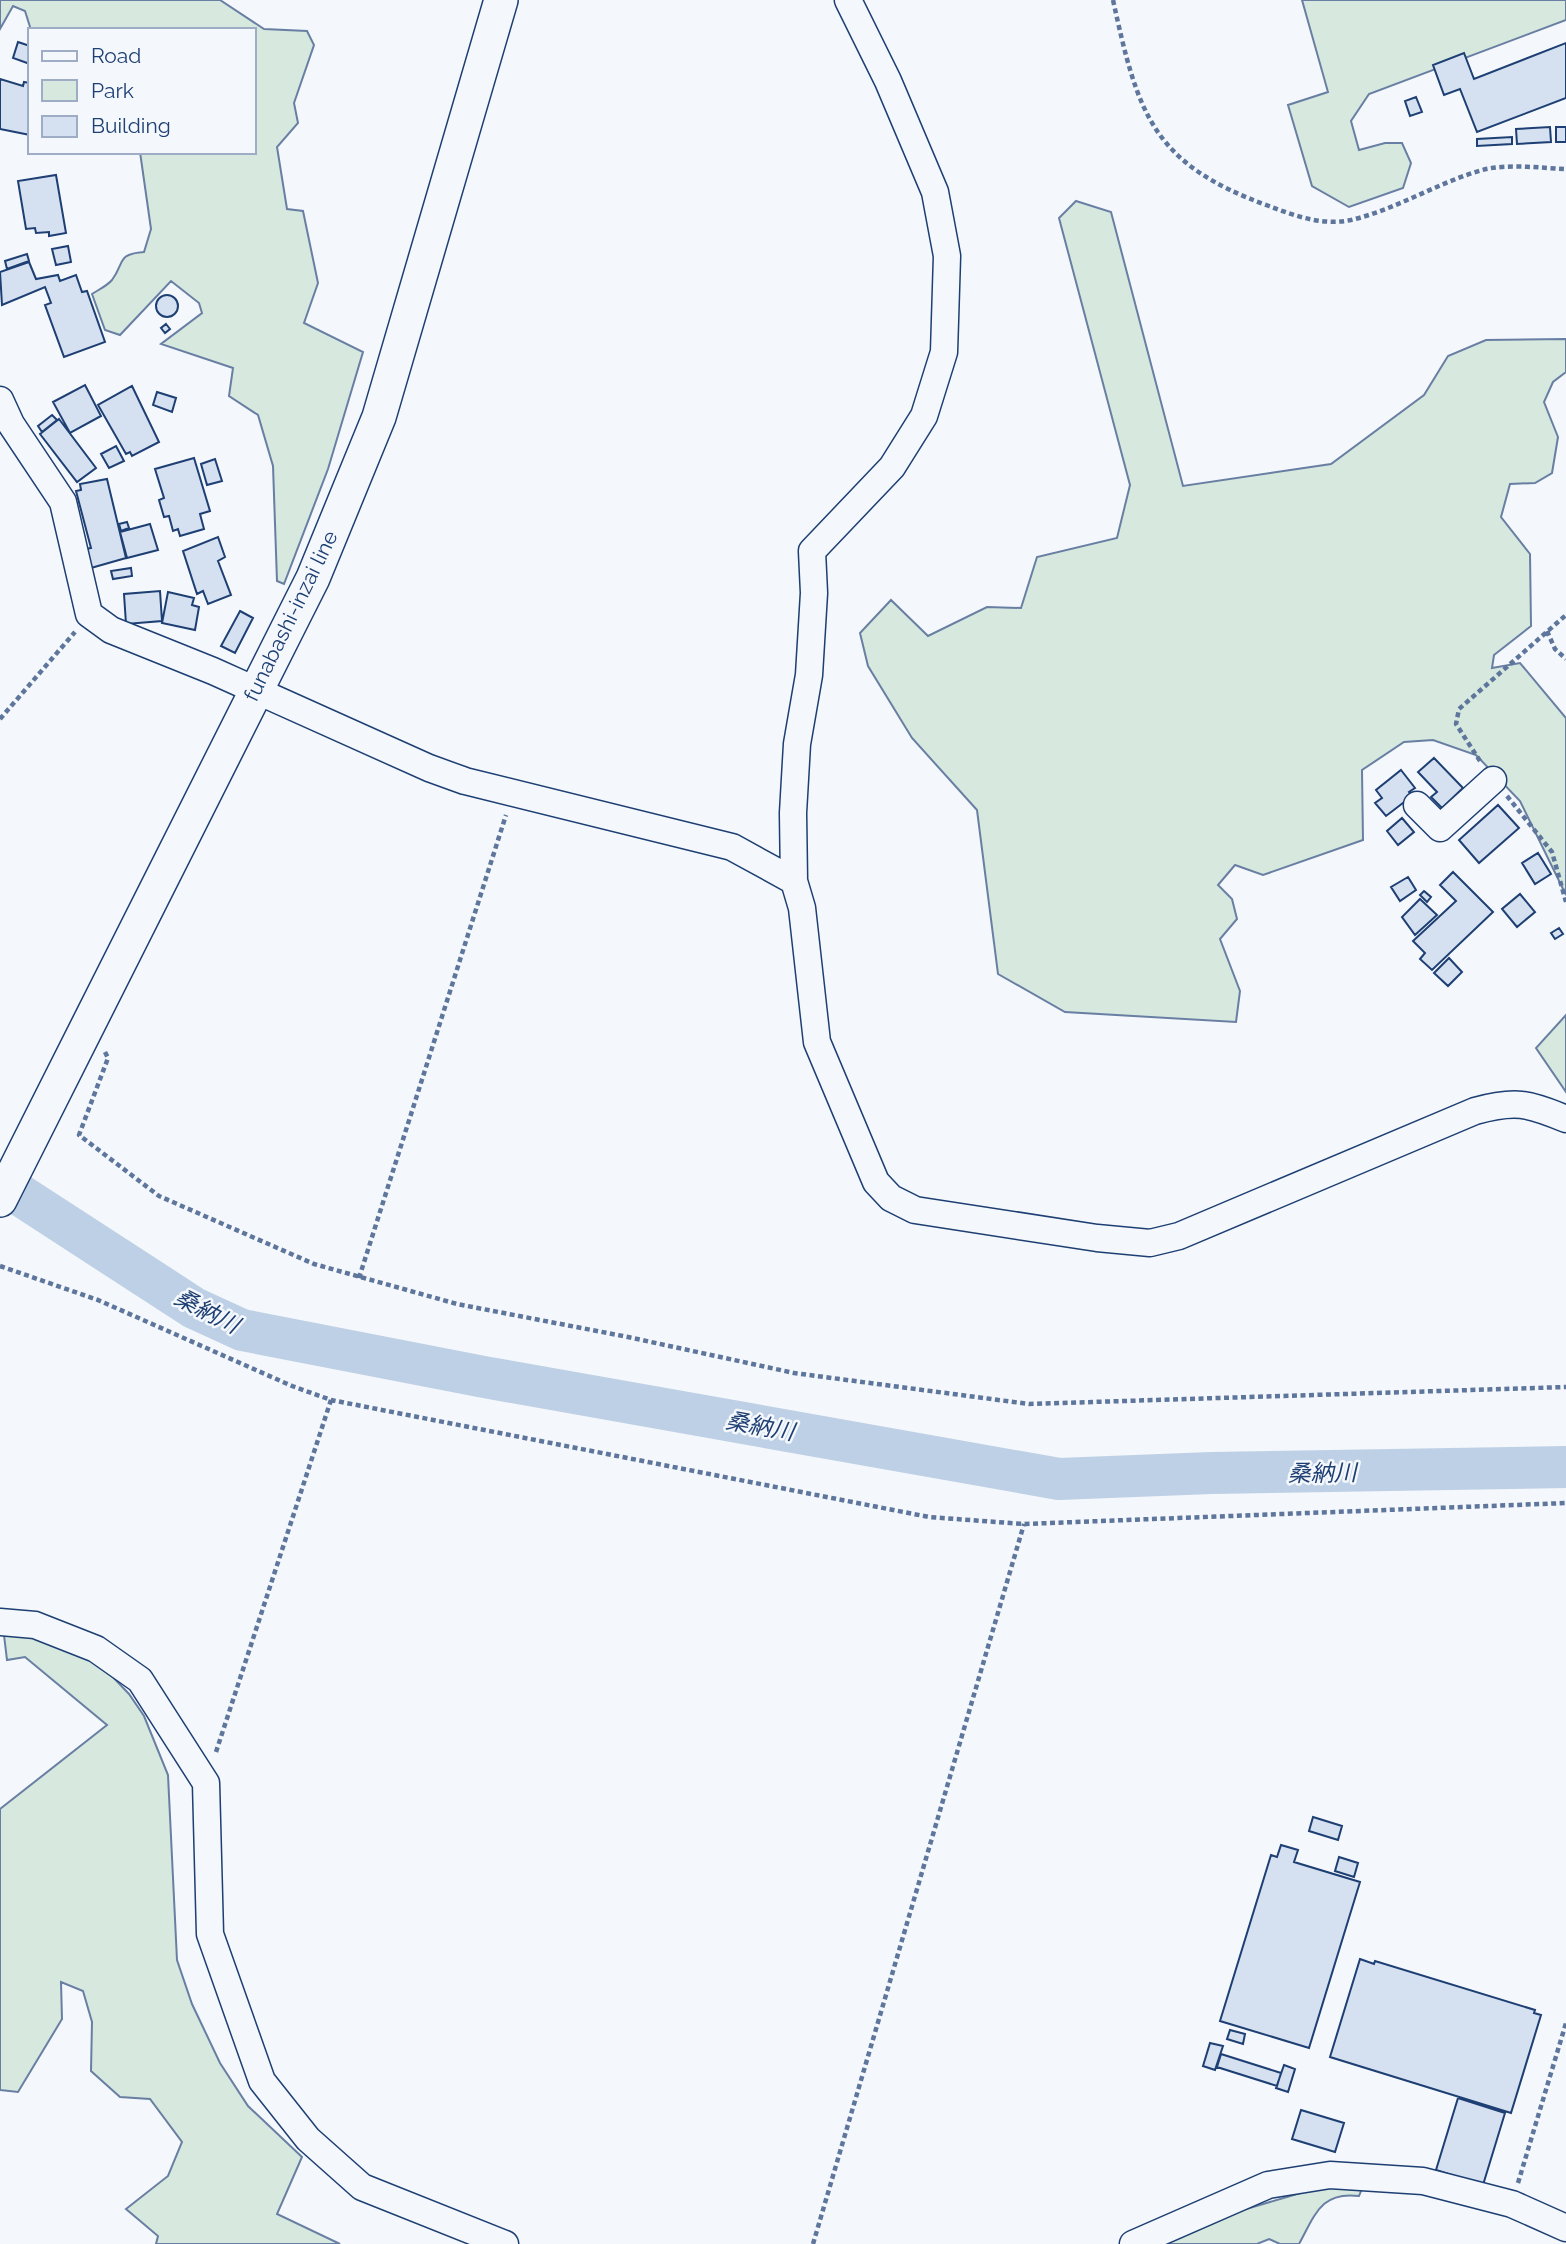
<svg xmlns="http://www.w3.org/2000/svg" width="1566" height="2244" font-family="Raleway,'Noto Sans JP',sans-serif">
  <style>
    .green { fill: #d7e8df; stroke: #687fa3; stroke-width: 2 }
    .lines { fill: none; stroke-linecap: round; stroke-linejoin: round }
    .river { stroke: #bed0e5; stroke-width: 42 }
    .building { fill: #d5e0f0; stroke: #1d3f73; stroke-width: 2 }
    .minor-casing { stroke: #1d3f73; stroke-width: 29 }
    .major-casing { stroke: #1d3f73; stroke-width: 36 }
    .path { stroke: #5e769c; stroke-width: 4.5; stroke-dasharray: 5 3.5; stroke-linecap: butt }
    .minor { stroke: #f4f7fb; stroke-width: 26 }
    .major { stroke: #f4f7fb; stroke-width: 33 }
    .labels { text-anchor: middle; stroke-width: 5; stroke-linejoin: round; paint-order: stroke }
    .street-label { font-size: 21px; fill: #1d3f73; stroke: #f4f7fb }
    .water-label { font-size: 23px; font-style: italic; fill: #1d3f73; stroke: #f4f7fb }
  </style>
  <rect width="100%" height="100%" fill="#f4f7fb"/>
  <!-- green -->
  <path class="green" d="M 0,0 L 220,0 L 264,29 L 307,31 L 314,45 L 294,103 L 298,123 L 277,147 L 287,209 L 303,211 L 318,283 L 304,323 L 363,352 L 328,469 L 284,584 L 277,581 L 273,466 L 258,415 L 229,396 L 233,368 L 161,344 L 202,313 L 199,303 L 171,281 L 120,335 L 105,330 L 92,294 C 98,290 107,286 112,280 C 125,263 116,254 144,252 L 151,229 L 140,152 L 254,152 L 254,30 L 31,30 L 25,11 L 13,6 L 0,29 Z
    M 1302,0 L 1566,0 L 1566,20 L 1369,94 L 1351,121 L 1359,150 L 1385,143 L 1402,143 L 1411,163 L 1403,188 L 1349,207 L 1312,186 L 1288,105 L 1328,92 Z
    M 1076,201 L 1111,212 L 1183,486 L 1331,464 L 1424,395 L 1448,356 L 1486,340 L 1566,339 L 1566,372 L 1553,382 L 1544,402 L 1558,437 L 1552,473 L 1535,483 L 1510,484 L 1501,517 L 1530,554 L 1531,626 L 1494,655 L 1492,668 L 1520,663 L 1566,718 L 1566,895 L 1520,801 L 1476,755 L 1433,740 L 1404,742 L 1362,770 L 1363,840 L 1263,875 L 1235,865 L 1218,885 L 1232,899 L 1237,919 L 1220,939 L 1240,991 L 1236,1022 L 1065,1012 L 998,974 L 977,810 L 912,738 L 868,666 L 860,633 L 891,600 L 928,636 L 987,607 L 1021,608 L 1037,557 L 1117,538 L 1130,485 L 1059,218 Z
    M 1566,1015 L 1566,1092 L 1536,1048 Z
    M 20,1634 L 75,1650 L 110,1674 L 129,1694 L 144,1716 L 168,1775 L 177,1960 L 192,2004 L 220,2063 L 248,2106 L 302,2157 L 277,2214 L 340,2244 L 156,2244 L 158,2236 L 126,2209 L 168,2176 L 182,2142 L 150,2099 L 120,2097 L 91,2071 L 92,2022 L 83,1991 L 61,1982 L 62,2019 L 18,2092 L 0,2090 L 0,1809 L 107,1725 L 25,1657 L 7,1660 L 4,1635 Z
    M 1338,2182 L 1363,2186 L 1359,2196 C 1321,2191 1315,2215 1299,2244 L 1280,2244 L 1269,2239 L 1257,2244 L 1163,2244 L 1212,2219 Z"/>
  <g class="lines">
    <!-- river -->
    <path class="river" d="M 0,1182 L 194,1308 L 242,1330 L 484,1377 L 1059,1479 L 1211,1473 L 1566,1467"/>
  </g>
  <!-- building -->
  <path class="building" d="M 18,42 L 30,46 L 30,64 L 13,58 Z
    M 1566,43 L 1566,98 L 1477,132 L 1460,89 L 1444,95 L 1433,65 L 1464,53 L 1474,79 Z
    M 0,79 L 23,86 L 24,82 L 30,83 L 30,135 L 0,129 Z
    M 1416,97 L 1422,112 L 1410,116 L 1405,101 Z
    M 1550,127 L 1551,142 L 1517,144 L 1516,129 Z
    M 1556,127 L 1566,127 L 1566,142 L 1556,142 Z
    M 1512,137 L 1512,144 L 1477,146 L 1477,139 Z
    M 56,175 L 66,233 L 49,236 L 49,232 L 36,233 L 35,228 L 26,229 L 18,181 Z
    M 68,246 L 71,262 L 56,265 L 52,249 Z
    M 27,254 L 29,261 L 7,269 L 5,261 Z
    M 29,262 L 36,279 L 58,275 L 60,281 L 76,275 L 82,292 L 87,291 L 105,342 L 64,357 L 45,305 L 51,303 L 45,287 L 2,305 L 0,272 Z
    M156 306a11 11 0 1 1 22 0a11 11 0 1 1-22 0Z
    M 166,324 L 170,329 L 165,333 L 161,328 Z
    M 85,385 L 101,416 L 70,433 L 53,402 Z
    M 132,386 L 159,442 L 132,456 L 130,452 L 126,454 L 98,405 Z
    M 157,392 L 176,398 L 172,412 L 153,405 Z
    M 52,415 L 57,420 L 42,432 L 38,426 Z
    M 59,419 L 96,468 L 77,482 L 40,434 Z
    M 116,446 L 124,461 L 109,468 L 101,454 Z
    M 194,458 L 210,511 L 200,514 L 204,529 L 180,536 L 178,529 L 173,531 L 169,516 L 164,517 L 159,500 L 164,498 L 155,469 Z
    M 215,459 L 222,481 L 207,485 L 201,464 Z
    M 107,479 L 126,558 L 91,568 L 86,549 L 91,548 L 76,491 L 81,490 L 80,484 Z
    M 127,522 L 129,528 L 121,531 L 119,524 Z
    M 150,524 L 158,550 L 127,558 L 120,532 Z
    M 218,537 L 225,557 L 218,561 L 231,595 L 208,604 L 203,591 L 197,594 L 183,551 Z
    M 131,568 L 132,576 L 113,579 L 111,571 Z
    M 160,591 L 162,621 L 126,624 L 124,594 Z
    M 168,592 L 194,598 L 192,605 L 199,607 L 195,630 L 162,623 Z
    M 240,611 L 253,618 L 235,653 L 221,646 Z
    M 1434,758 L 1463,788 L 1442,808 L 1431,797 L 1437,792 L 1418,772 Z
    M 1401,770 L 1415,788 L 1409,792 L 1412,796 L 1386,816 L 1375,803 L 1382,798 L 1376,790 Z
    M 1498,805 L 1519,828 L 1479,863 L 1459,840 Z
    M 1402,818 L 1414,832 L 1398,845 L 1387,831 Z
    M 1538,853 L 1551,874 L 1535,884 L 1522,863 Z
    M 1453,872 L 1493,912 L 1432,970 L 1420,959 L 1425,953 L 1413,941 L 1456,901 L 1440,885 Z
    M 1408,877 L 1416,890 L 1400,901 L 1391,887 Z
    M 1424,891 L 1431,897 L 1427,902 L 1420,895 Z
    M 1520,894 L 1535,912 L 1517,927 L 1502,909 Z
    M 1420,899 L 1437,915 L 1415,935 L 1402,917 Z
    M 1559,928 L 1563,934 L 1555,939 L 1551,933 Z
    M 1449,958 L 1462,972 L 1448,986 L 1434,973 Z
    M 1313,1817 L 1342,1826 L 1338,1840 L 1309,1831 Z
    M 1281,1845 L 1298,1850 L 1294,1862 L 1360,1882 L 1309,2048 L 1220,2021 L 1271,1855 L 1277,1857 Z
    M 1339,1857 L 1358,1863 L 1354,1877 L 1335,1871 Z
    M 1360,1959 L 1374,1964 L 1375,1961 L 1535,2010 L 1534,2013 L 1541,2015 L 1511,2113 L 1330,2057 Z
    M 1230,2030 L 1245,2034 L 1243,2044 L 1227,2039 Z
    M 1210,2043 L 1223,2046 L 1215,2070 L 1203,2066 Z
    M 1221,2054 L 1281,2073 L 1277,2086 L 1217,2067 Z
    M 1284,2065 L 1295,2069 L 1288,2092 L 1276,2088 Z
    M 1458,2098 L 1505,2113 L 1483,2185 L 1436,2170 Z
    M 1301,2110 L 1344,2123 L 1335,2152 L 1292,2139 Z"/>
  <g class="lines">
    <!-- minor casing -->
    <g class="minor-casing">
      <path id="minor" d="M 0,400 L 11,424 L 63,502 L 89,614 L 111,630 L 213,671 L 429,768 L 465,781 L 732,847 L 794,881 L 802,908 L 817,1042 L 876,1182 L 891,1198 L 915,1210 L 1097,1238 L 1150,1243 L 1179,1236 L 1475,1111 C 1515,1100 1528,1103 1566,1119
        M 1417,805 L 1440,828 L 1493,780
        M 794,881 L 793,813 L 797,744 L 809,675 L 814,593 L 812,551 L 892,467 L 924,416 L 944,352 L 947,256 L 935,192 L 888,81 L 848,0
        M 0,1622 L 35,1625 L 96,1649 L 140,1680 L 206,1783 L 210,1934 L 262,2081 L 308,2139 L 362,2187 L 505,2244
        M 1133,2244 L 1268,2185 L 1330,2175 L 1423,2181 L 1512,2204 L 1566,2228"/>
    </g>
    <!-- major casing -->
    <g class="major-casing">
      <path id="major" d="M 0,1200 L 313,578 L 379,417 L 501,0"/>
    </g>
    <!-- path -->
    <path class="path" d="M 1113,0 C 1138,114 1152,164 1269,206 C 1295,216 1323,226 1351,220 C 1398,209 1440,181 1486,169 C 1511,164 1541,168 1566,169
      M 1547,631 L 1555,649 L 1566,659
      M 0,719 L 75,632
      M 1480,761 L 1456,724 L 1459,709 L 1566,615
      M 1507,796 L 1552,852 L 1566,902
      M 105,1052 L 108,1058 L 79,1135 L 159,1196 L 314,1264 L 457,1304 L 628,1337 L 794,1373 L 1029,1404 L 1566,1387
      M 0,1266 L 98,1300 L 292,1386 L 331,1400 L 929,1517 L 1024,1524 L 1566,1503
      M 359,1278 L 506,815
      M 216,1752 L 331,1400
      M 1518,2183 L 1566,2023
      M 813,2244 L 1024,1524"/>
    <!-- minor -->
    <use href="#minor" class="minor"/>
    <!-- major -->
    <use href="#major" class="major"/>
  </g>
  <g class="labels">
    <!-- street labels -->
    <g class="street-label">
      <text transform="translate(291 616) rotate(-64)" y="7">funabashi-inzai line</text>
    </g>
    <!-- water labels -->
    <g class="water-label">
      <text transform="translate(207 1311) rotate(27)" y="8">桑納川</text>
      <text transform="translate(760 1426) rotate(10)" y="8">桑納川</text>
      <text transform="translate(1322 1473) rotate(-1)" y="8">桑納川</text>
    </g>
  </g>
  <!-- legend -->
  <rect x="28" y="28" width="228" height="126" fill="#f4f7fb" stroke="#9eadc5" stroke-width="2"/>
  <rect x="42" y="51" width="35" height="10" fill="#f4f7fb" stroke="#9eadc5" stroke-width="2"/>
  <text x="91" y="63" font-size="21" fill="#1d3f73">Road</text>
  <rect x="42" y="80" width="35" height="21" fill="#d7e8df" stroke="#9eadc5" stroke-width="2"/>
  <text x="91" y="98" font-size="21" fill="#1d3f73">Park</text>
  <rect x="42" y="116" width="35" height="21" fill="#d5e0f0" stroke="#9eadc5" stroke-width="2"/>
  <text x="91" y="133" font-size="21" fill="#1d3f73">Building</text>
</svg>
